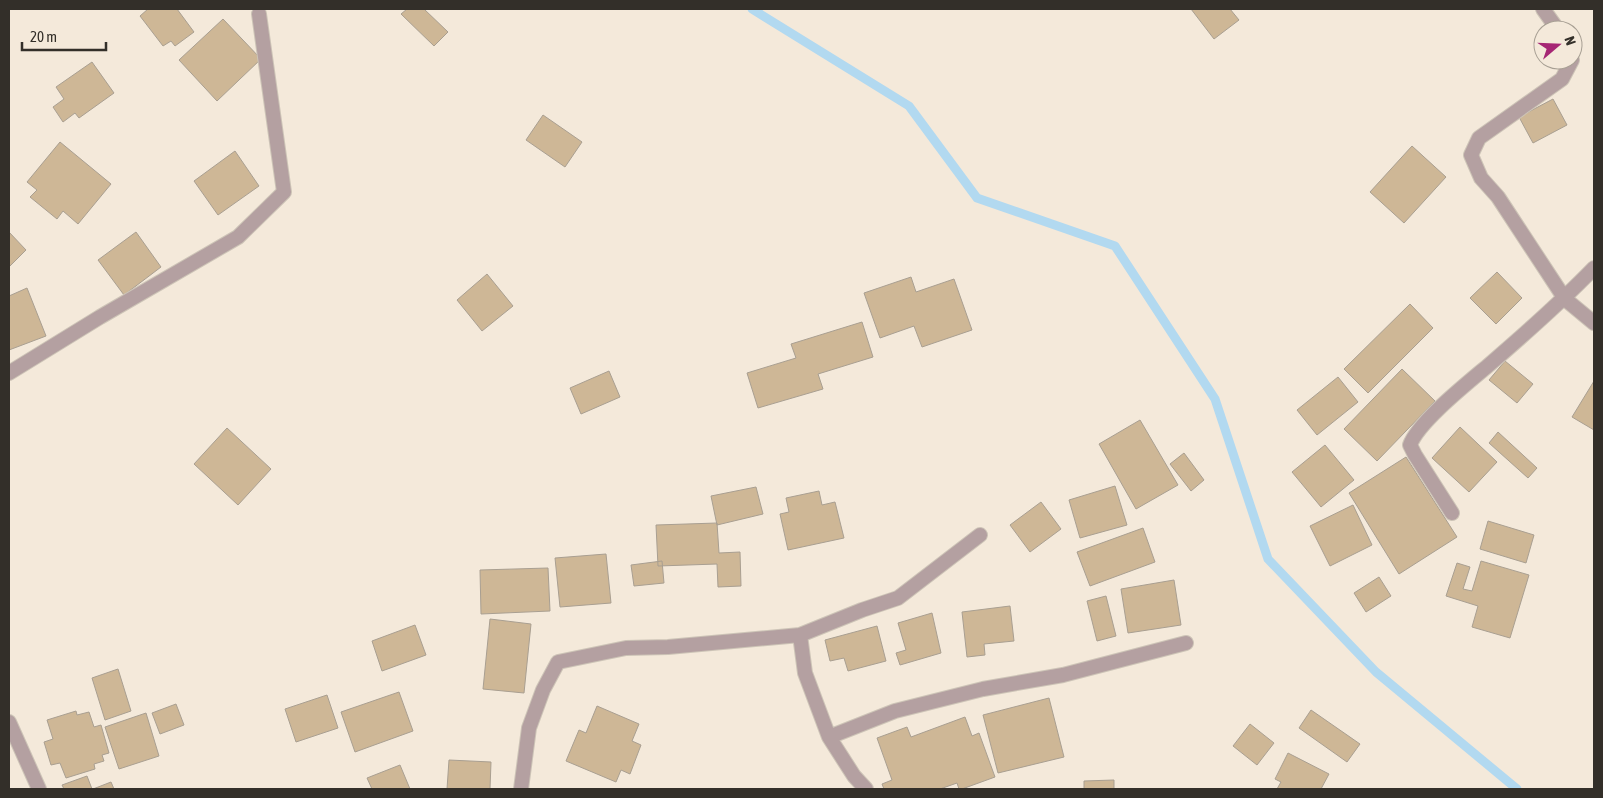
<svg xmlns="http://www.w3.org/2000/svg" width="1603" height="798" font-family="'Asap Condensed',sans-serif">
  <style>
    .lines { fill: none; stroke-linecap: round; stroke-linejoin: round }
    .stream { stroke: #b2d9f0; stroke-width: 9 }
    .building { fill: #ceb796; stroke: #a99f91 }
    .minor-casing { stroke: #cdc4b7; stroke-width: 16 }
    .minor { stroke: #b4a0a1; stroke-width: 14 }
  </style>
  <rect width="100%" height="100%" fill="#f4e9da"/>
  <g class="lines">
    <!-- stream -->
    <path class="stream" d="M 752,9 L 909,106 L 977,198 L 1115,246 L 1215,399 L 1268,559 L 1376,672 L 1517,789"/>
  </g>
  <!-- building -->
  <path class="building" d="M 148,9 L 177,9 L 194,32 L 175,46 L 171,41 L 163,46 L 140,16 Z
    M 407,9 L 424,9 L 448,32 L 434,46 L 401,14 Z
    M 1191,9 L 1230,9 L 1239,20 L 1214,39 Z
    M 223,19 L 261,59 L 217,101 L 179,60 Z
    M 92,62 L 114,93 L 79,118 L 75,113 L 63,122 L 53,107 L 64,99 L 56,87 Z
    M 1553,99 L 1567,125 L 1533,143 L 1519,117 Z
    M 543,115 L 582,142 L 565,167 L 526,140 Z
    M 60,142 L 111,184 L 78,224 L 63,211 L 57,219 L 30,197 L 37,190 L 27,182 Z
    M 1412,146 L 1446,177 L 1404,223 L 1370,192 Z
    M 235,151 L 259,186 L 218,215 L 194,181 Z
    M 9,232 L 26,250 L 9,267 Z
    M 136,232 L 161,267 L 124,295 L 98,260 Z
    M 1497,272 L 1522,298 L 1496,324 L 1470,298 Z
    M 487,274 L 513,306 L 482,331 L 457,300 Z
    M 911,277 L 916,292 L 954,279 L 972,330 L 922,347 L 914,326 L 880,338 L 864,293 Z
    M 27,288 L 46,336 L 9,350 L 9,296 Z
    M 1410,304 L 1433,328 L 1368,393 L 1344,369 Z
    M 862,322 L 873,357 L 818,374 L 823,389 L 758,408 L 747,373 L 796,358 L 791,344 Z
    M 1505,361 L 1533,384 L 1517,403 L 1489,380 Z
    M 1402,369 L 1435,401 L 1377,461 L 1344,429 Z
    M 609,371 L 620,397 L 581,414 L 570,388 Z
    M 1338,377 L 1358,402 L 1317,435 L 1297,410 Z
    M 1594,381 L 1594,430 L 1572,417 Z
    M 1140,420 L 1178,485 L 1136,509 L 1099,444 Z
    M 1460,427 L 1497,462 L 1469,492 L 1432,458 Z
    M 227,428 L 271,469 L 238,505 L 194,464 Z
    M 1498,432 L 1537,468 L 1528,478 L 1489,443 Z
    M 1325,445 L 1354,480 L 1321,507 L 1292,472 Z
    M 1184,453 L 1204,480 L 1191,491 L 1170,464 Z
    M 1406,457 L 1457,537 L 1399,574 L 1349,493 Z
    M 1115,486 L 1127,525 L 1080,538 L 1069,500 Z
    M 756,487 L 763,514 L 717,525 L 711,496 Z
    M 819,491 L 822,505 L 835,502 L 844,538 L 788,550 L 780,514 L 789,512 L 786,498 Z
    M 1041,502 L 1061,529 L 1030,552 L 1010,525 Z
    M 1353,505 L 1372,545 L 1330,566 L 1310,526 Z
    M 1488,521 L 1534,535 L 1526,563 L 1480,549 Z
    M 717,523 L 719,553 L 740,552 L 741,586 L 718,587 L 717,564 L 658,566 L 656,525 Z
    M 1143,528 L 1155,562 L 1090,586 L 1077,552 Z
    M 606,554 L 611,603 L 560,607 L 555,558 Z
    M 662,561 L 664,583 L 634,586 L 631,565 Z
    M 1481,561 L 1529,575 L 1510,638 L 1472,627 L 1478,606 L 1446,596 L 1457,563 L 1470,567 L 1463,589 L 1472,591 Z
    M 548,568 L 550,611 L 481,614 L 480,570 Z
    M 1379,577 L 1391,596 L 1366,612 L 1354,593 Z
    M 1174,580 L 1181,625 L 1128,633 L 1121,589 Z
    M 1106,596 L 1116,636 L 1097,641 L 1087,601 Z
    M 1010,606 L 1014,641 L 984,644 L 985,655 L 967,657 L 962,612 Z
    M 932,613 L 941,653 L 900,665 L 896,653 L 906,650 L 898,623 Z
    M 490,619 L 531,624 L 524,693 L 483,689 Z
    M 415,625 L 426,655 L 382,671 L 372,641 Z
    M 877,626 L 886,661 L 848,671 L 844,658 L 830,661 L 825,640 Z
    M 118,669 L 131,711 L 105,720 L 92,678 Z
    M 399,692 L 413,731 L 355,752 L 341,712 Z
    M 327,695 L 338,728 L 296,742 L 285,709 Z
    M 1049,698 L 1064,757 L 998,773 L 983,715 Z
    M 176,704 L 184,725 L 160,734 L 152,713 Z
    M 597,706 L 639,724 L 632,741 L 641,745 L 630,774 L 621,770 L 616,782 L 566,761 L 579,730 L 586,733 Z
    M 1311,710 L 1360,744 L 1347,762 L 1299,728 Z
    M 76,711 L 77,715 L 89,712 L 94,727 L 101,725 L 109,753 L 102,755 L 104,761 L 94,764 L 95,769 L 66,778 L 60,763 L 51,765 L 44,742 L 53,739 L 47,720 Z
    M 146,713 L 159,756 L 119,769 L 105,727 Z
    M 965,717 L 972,736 L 979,733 L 995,777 L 962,789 L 959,789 L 957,783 L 940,789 L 884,789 L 882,784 L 892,780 L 877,738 L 907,727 L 911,737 Z
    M 1250,724 L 1274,743 L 1257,765 L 1233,746 Z
    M 1288,753 L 1329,774 L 1321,789 L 1277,789 L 1281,782 L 1275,779 Z
    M 449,760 L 491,762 L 490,789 L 447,789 Z
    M 400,765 L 410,789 L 372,789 L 367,778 Z
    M 87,776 L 92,789 L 64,789 L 62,785 Z
    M 1114,780 L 1114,789 L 1084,789 L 1084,781 Z
    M 111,782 L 114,789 L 93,789 Z"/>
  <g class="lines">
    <!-- minor casing -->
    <g class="minor-casing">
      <path id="minor" d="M 1543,9 L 1558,30
        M 1572,60 L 1562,79 L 1479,138 L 1471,155 L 1481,178 L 1498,197 L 1565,299 L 1594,323
        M 9,373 L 100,317 L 238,237 L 284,192 L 259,14
        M 1452,513 L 1415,455 L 1410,445 C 1418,422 1470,381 1490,364 C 1526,333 1561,302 1594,268
        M 800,635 L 805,673 L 829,737 L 895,711 L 983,689 L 1063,675 L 1186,643
        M 9,722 L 39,789
        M 829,737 L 854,776 L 866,789
        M 521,789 L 529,728 L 543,690 L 558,662 L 626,648 L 668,647 L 800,635 L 862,610 L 898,598 L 980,535"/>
    </g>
    <!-- minor -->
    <use href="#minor" class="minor"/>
  </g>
  <!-- border -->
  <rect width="1603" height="798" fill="none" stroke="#332f29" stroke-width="20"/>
  <!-- north arrow -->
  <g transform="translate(1558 45) rotate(71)"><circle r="24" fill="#f4e9da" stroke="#a79f93"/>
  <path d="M0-4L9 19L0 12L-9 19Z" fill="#a62674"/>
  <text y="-8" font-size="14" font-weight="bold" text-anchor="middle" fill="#332f29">N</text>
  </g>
  <!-- scale -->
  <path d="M22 42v8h84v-8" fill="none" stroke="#332f29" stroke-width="2.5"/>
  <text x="30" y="42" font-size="15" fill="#332f29" stroke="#f4e9da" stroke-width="4" paint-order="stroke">20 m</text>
</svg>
